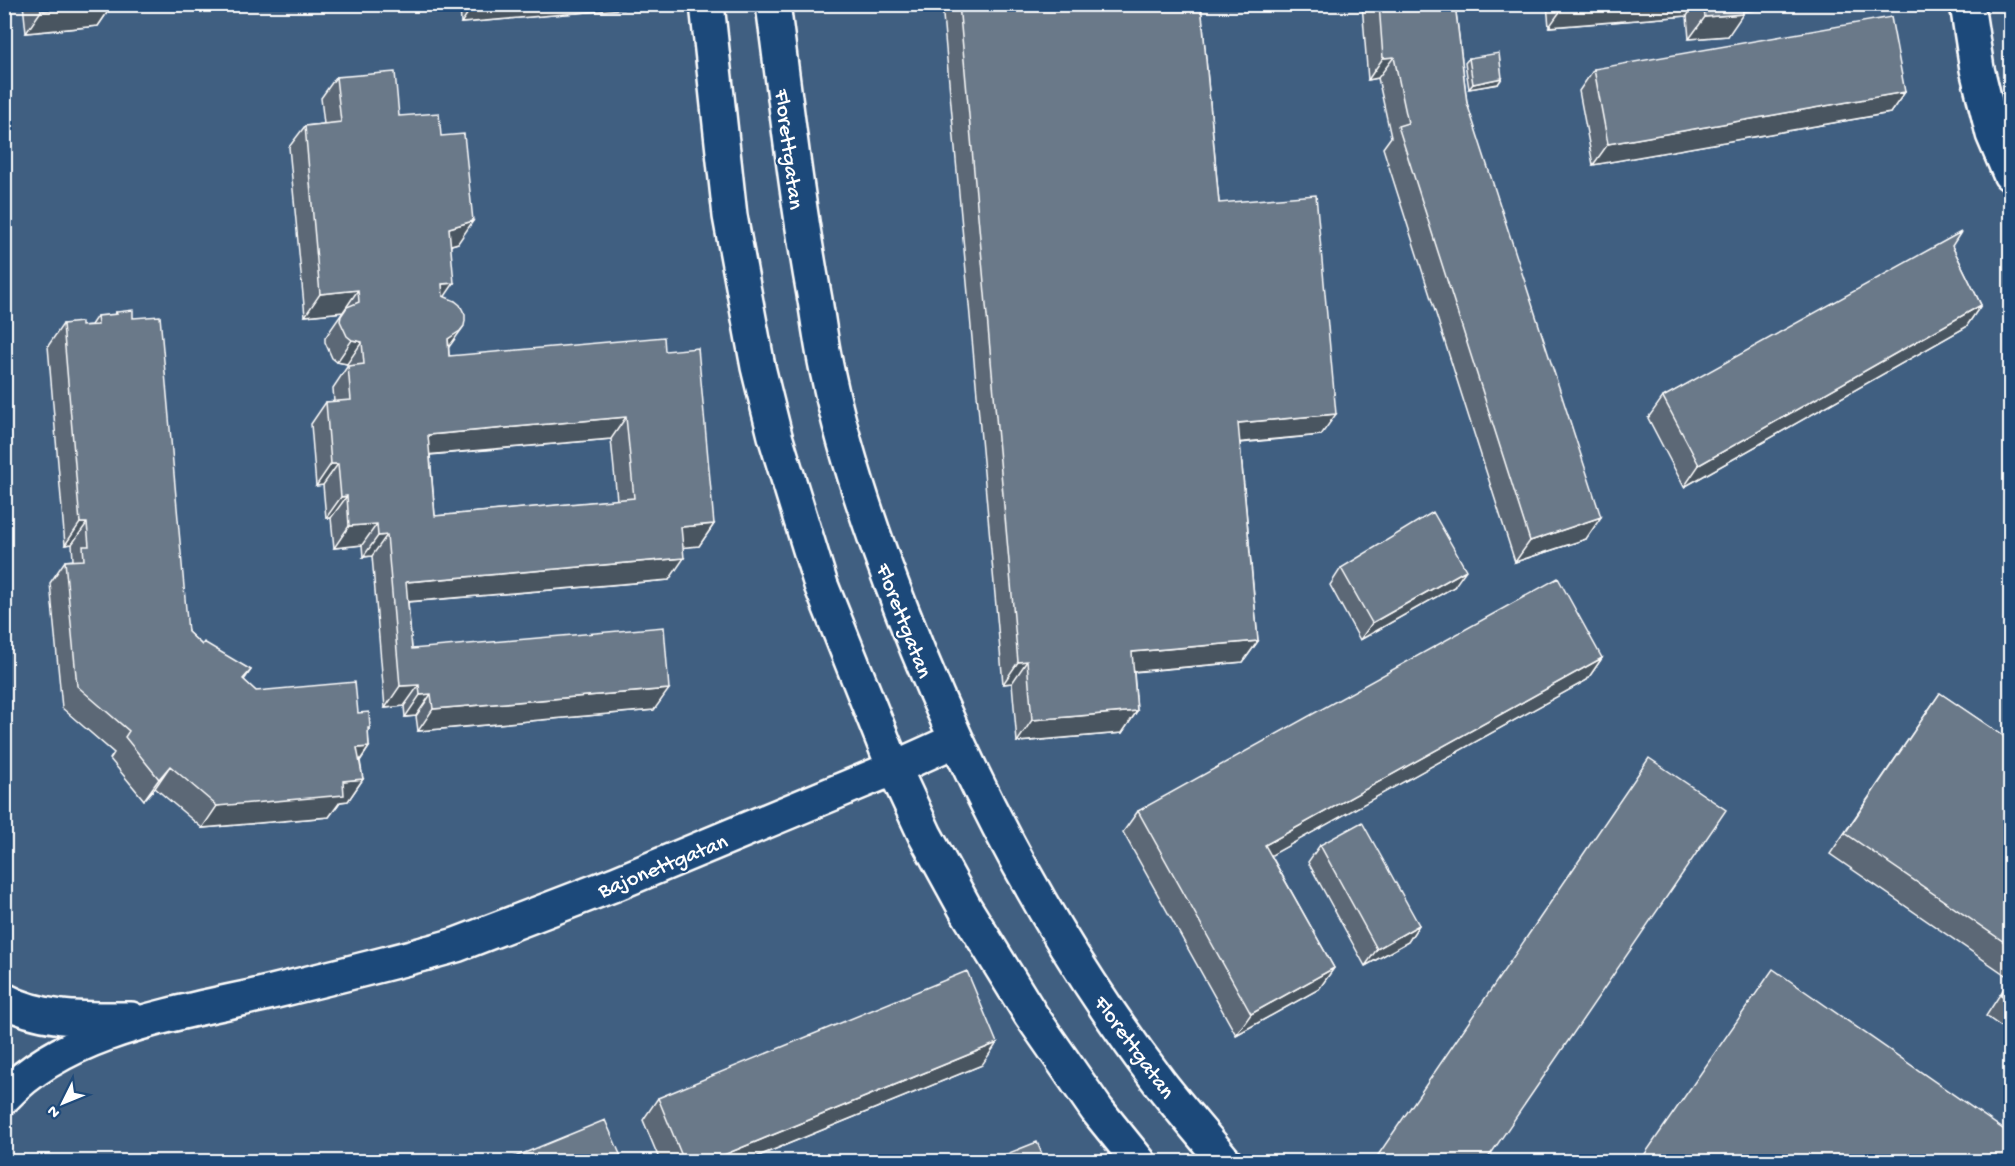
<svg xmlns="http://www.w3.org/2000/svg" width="2015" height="1166" font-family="'Gochi Hand',sans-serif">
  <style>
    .built { fill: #405e81 }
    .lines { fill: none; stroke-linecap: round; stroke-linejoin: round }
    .minor-casing { stroke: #fff; stroke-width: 38 }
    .major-casing { stroke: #fff; stroke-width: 38 }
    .minor { stroke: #1f4a7a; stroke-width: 33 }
    .major { stroke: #1f4a7a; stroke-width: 33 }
    .wall { fill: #5b6876; stroke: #fff; stroke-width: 1.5; fill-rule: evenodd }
    .shaded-wall { fill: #4a5560; stroke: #fff; stroke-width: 1.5 }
    .building { fill: #6a7989; stroke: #fff; stroke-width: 1.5; fill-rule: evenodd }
    .labels { text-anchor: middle; stroke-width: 4.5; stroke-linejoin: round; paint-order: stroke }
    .street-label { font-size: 22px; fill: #fff; stroke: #1f4a7a }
  </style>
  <rect width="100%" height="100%" fill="#2e537d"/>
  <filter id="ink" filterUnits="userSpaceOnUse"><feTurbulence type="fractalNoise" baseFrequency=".0167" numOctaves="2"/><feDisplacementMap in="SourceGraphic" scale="12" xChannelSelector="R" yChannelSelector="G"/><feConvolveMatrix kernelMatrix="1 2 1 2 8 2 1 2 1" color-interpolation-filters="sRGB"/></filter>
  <g filter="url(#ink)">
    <!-- built -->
    <path class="built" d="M 5,5 L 2010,5 L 2010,1161 L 5,1161 Z"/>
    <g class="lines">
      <!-- minor casing -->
      <g class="minor-casing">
        <path id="minor" d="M 707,4 L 730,216 L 758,367 L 775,436 L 821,585 L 894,768 L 925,835 L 965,908 L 1031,1015 L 1097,1110 L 1139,1162
          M 773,4 C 786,103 797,202 815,300 C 819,325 822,350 828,375 C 845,455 872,534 902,611 C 967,778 1051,940 1160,1083 C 1181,1110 1203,1135 1225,1162
          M 1967,4 L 1977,69 L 1993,134 L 2010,174
          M 427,953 L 456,945 L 615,884 L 894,768 L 956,740"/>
      </g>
      <!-- major casing -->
      <g class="major-casing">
        <path id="major" d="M 4,1000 C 42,1021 89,1019 131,1019
          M 4,1097 C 66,1029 182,1013 268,993 C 321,980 374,967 427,953"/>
      </g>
      <!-- minor -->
      <use href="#minor" class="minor"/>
      <!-- major -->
      <use href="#major" class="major"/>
    </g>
    <!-- wall -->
    <path class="wall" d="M 23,4 L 113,4 L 98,26 L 26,33 Z
      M 460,4 L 626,4 L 623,9 L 461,23 Z
      M 942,4 L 1201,4 L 1219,203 L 1321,435 L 1240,443 L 1258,641 L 1243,662 L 1134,672 L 1137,711 L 1122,733 L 1017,742 L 1012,683 L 1003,684 Z
      M 1362,4 L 1455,4 L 1467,103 L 1586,539 L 1515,562 L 1383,148 L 1391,137 L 1378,78 L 1368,80 Z
      M 1547,4 L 1825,4 L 1742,11 L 1728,36 L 1689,39 L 1687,16 L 1549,27 Z
      M 1469,58 L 1502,78 L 1498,84 L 1469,89 L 1465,63 Z
      M 1594,69 L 1905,92 L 1890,113 L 1593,165 L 1579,91 Z
      M 336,77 L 399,116 L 441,136 L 458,243 L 451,245 L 445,297 L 449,356 L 665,351 L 714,524 L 699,546 L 683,547 L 669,580 L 408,602 L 412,649 L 654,710 L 418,731 L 416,716 L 405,717 L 404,706 L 385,708 L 372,556 L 363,557 L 362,545 L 334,548 L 331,518 L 326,518 L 323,485 L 316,486 L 311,424 L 326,402 L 334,402 L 333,388 L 347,367 L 347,364 L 337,362 L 332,358 L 325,342 L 325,338 L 343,312 L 305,316 L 289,147 L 305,126 L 324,124 L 321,98 ZM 611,439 L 617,500 L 435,516 L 430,455 Z
      M 1952,246 L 1981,305 L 1966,327 L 1684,487 L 1648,418 L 1663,397 Z
      M 116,312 L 133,318 L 188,632 L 202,645 L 251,670 L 244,680 L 256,691 L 358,713 L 370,728 L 368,732 L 369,747 L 360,761 L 363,779 L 348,801 L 340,802 L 329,817 L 202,828 L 155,788 L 144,800 L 110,759 L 114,753 L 62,708 L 50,583 L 65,561 L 73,560 L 72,544 L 65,545 L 48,346 L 63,324 L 81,326 L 91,325 L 97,316 L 114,315 Z
      M 1341,568 L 1454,587 L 1360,640 L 1330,585 Z
      M 1602,658 L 1587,680 L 1271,855 L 1334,968 L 1319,989 L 1236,1035 L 1123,832 L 1138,811 Z
      M 1940,693 L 2008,739 L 2010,735 L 2010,978 L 1830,854 Z
      M 1320,845 L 1419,925 L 1408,942 L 1365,966 L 1308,862 Z
      M 2010,979 L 2010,1033 L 1986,1016 Z
      M 982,1065 L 746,1161 L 660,1161 L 643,1120 L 658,1098 Z"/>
    <!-- shaded-wall -->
    <path class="shaded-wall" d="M 113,4 L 98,26 L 26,33 L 41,11 Z
      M 474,4 L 626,4 L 623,9 L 461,23 Z
      M 1577,4 L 1695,4 L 1687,16 L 1549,27 L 1564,6 Z
      M 1731,4 L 1825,4 L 1725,13 Z
      M 1743,14 L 1728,36 L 1689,39 L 1705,17 Z
      M 1394,57 L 1378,78 L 1368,80 L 1383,58 Z
      M 1502,78 L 1498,84 L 1469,89 L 1473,84 Z
      M 1905,92 L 1890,113 L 1593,165 L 1608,144 Z
      M 473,221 L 458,243 L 434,250 L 449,228 Z
      M 454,283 L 439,305 L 442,284 Z
      M 358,290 L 343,312 L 305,316 L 320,294 Z
      M 1981,305 L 1966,327 L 1684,487 L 1699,465 Z
      M 464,326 L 449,347 L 448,339 Z
      M 352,340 L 362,342 L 347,364 L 337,362 Z
      M 1336,414 L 1321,435 L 1223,444 L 1238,423 Z
      M 626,417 L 611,439 L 413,456 L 428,435 Z
      M 331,464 L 338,464 L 323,485 L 316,486 Z
      M 347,496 L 331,518 L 326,518 L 341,497 Z
      M 1601,517 L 1586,539 L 1515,562 L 1530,541 Z
      M 80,523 L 87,523 L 72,544 L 65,545 Z
      M 377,524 L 362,545 L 334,548 L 349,526 Z
      M 714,524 L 699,546 L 666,549 L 681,527 Z
      M 387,535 L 372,556 L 363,557 L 378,536 Z
      M 684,558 L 669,580 L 393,603 L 406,582 Z
      M 1466,570 L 1454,587 L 1360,640 L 1372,623 Z
      M 1258,641 L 1243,662 L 1117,673 L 1132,652 Z
      M 1602,658 L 1587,680 L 1250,867 L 1265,845 Z
      M 1027,661 L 1012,683 L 1003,684 L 1018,662 Z
      M 419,685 L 404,706 L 385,708 L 400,686 Z
      M 669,689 L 654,710 L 418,731 L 433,709 Z
      M 431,694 L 416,716 L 405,717 L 420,695 Z
      M 1137,711 L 1122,733 L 1017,742 L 1032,720 Z
      M 369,747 L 354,769 L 357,748 Z
      M 170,766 L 155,788 L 144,800 L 159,779 Z
      M 363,779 L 348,801 L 340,802 L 329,817 L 202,828 L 217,806 L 343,781 Z
      M 1419,925 L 1408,942 L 1365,966 L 1377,949 Z
      M 1334,968 L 1319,989 L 1236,1035 L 1251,1014 Z
      M 997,1043 L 982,1065 L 746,1161 L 709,1161 Z"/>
    <!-- building -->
    <path class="building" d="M 40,4 L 109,4 L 41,11 Z
      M 959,4 L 1201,4 L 1219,203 L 1316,195 L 1336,414 L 1238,423 L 1258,641 L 1132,652 L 1137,711 L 1032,720 L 1027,661 L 1018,662 Z
      M 1379,4 L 1455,4 L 1467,103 L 1601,517 L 1530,541 L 1398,126 L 1408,123 L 1394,57 L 1383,58 Z
      M 1703,4 L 1742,4 L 1743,14 L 1705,17 Z
      M 1891,17 L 1905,92 L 1608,144 L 1594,69 Z
      M 1499,53 L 1502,78 L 1473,84 L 1469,58 Z
      M 395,72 L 399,116 L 439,113 L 441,136 L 464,134 L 473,221 L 449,228 L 454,283 L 442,284 L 443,296 L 455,301 L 460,305 L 465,315 L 465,321 L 464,326 L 460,331 L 448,339 L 449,356 L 664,337 L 665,351 L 698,348 L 714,524 L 681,527 L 684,558 L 406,582 L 412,649 L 664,627 L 669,689 L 433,709 L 431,694 L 420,695 L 419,685 L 400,686 L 387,535 L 378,536 L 377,524 L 349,526 L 347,496 L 341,497 L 338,464 L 331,464 L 326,402 L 351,400 L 348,366 L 364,364 L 362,342 L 352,340 L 347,336 L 340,321 L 341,316 L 347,307 L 359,302 L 358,290 L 320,294 L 305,126 L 341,122 L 336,77 ZM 626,417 L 634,498 L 435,516 L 428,435 Z
      M 1961,232 L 1952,246 L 1981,305 L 1699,465 L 1663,397 Z
      M 133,310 L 133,318 L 160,316 L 188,632 L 202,645 L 204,642 L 251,670 L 243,679 L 256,691 L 355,682 L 358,713 L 369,712 L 370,728 L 368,728 L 369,747 L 357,748 L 363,779 L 343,781 L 344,795 L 217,806 L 170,766 L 159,779 L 125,737 L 129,731 L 77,686 L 65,561 L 84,560 L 83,546 L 89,546 L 87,523 L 80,523 L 63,324 L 81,322 L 81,326 L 98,325 L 97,316 L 117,314 L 116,312 Z
      M 1433,512 L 1466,570 L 1372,623 L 1341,568 Z
      M 1558,578 L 1602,658 L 1265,845 L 1334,968 L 1251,1014 L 1138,811 Z
      M 1940,693 L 2008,739 L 2010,736 L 2010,946 L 1845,833 Z
      M 1649,758 L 1726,810 L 1486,1161 L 1374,1161 Z
      M 1362,822 L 1419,925 L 1377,949 L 1320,845 Z
      M 1773,969 L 2010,1134 L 2010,1161 L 1640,1161 Z
      M 967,971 L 997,1043 L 709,1161 L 684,1161 L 658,1098 Z
      M 2010,980 L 2010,1001 L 2001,995 Z
      M 605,1120 L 623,1161 L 505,1161 Z
      M 1037,1142 L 1045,1161 L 989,1161 Z"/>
  </g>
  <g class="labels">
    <!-- street labels -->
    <g class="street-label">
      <text transform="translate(791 149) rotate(83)" y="8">Florettgatan</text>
      <text transform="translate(906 620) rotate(69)" y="8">Florettgatan</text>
      <text transform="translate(662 864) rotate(-22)" y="8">Bajonettgatan</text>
      <text transform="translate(1136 1046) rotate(54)" y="8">Florettgatan</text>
    </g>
  </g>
  <!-- margin -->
  <rect width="2015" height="1166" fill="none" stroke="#1f4a7a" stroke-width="24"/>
  <rect x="12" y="12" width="1991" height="1142" fill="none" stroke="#fff" stroke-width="2" filter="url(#ink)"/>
  <!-- north arrow -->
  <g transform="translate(63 1103) rotate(227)" stroke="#1f4a7a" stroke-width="4.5" paint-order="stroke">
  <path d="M0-4.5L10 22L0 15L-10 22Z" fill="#ffffff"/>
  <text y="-9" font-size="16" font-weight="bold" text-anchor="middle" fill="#ffffff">N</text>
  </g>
</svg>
